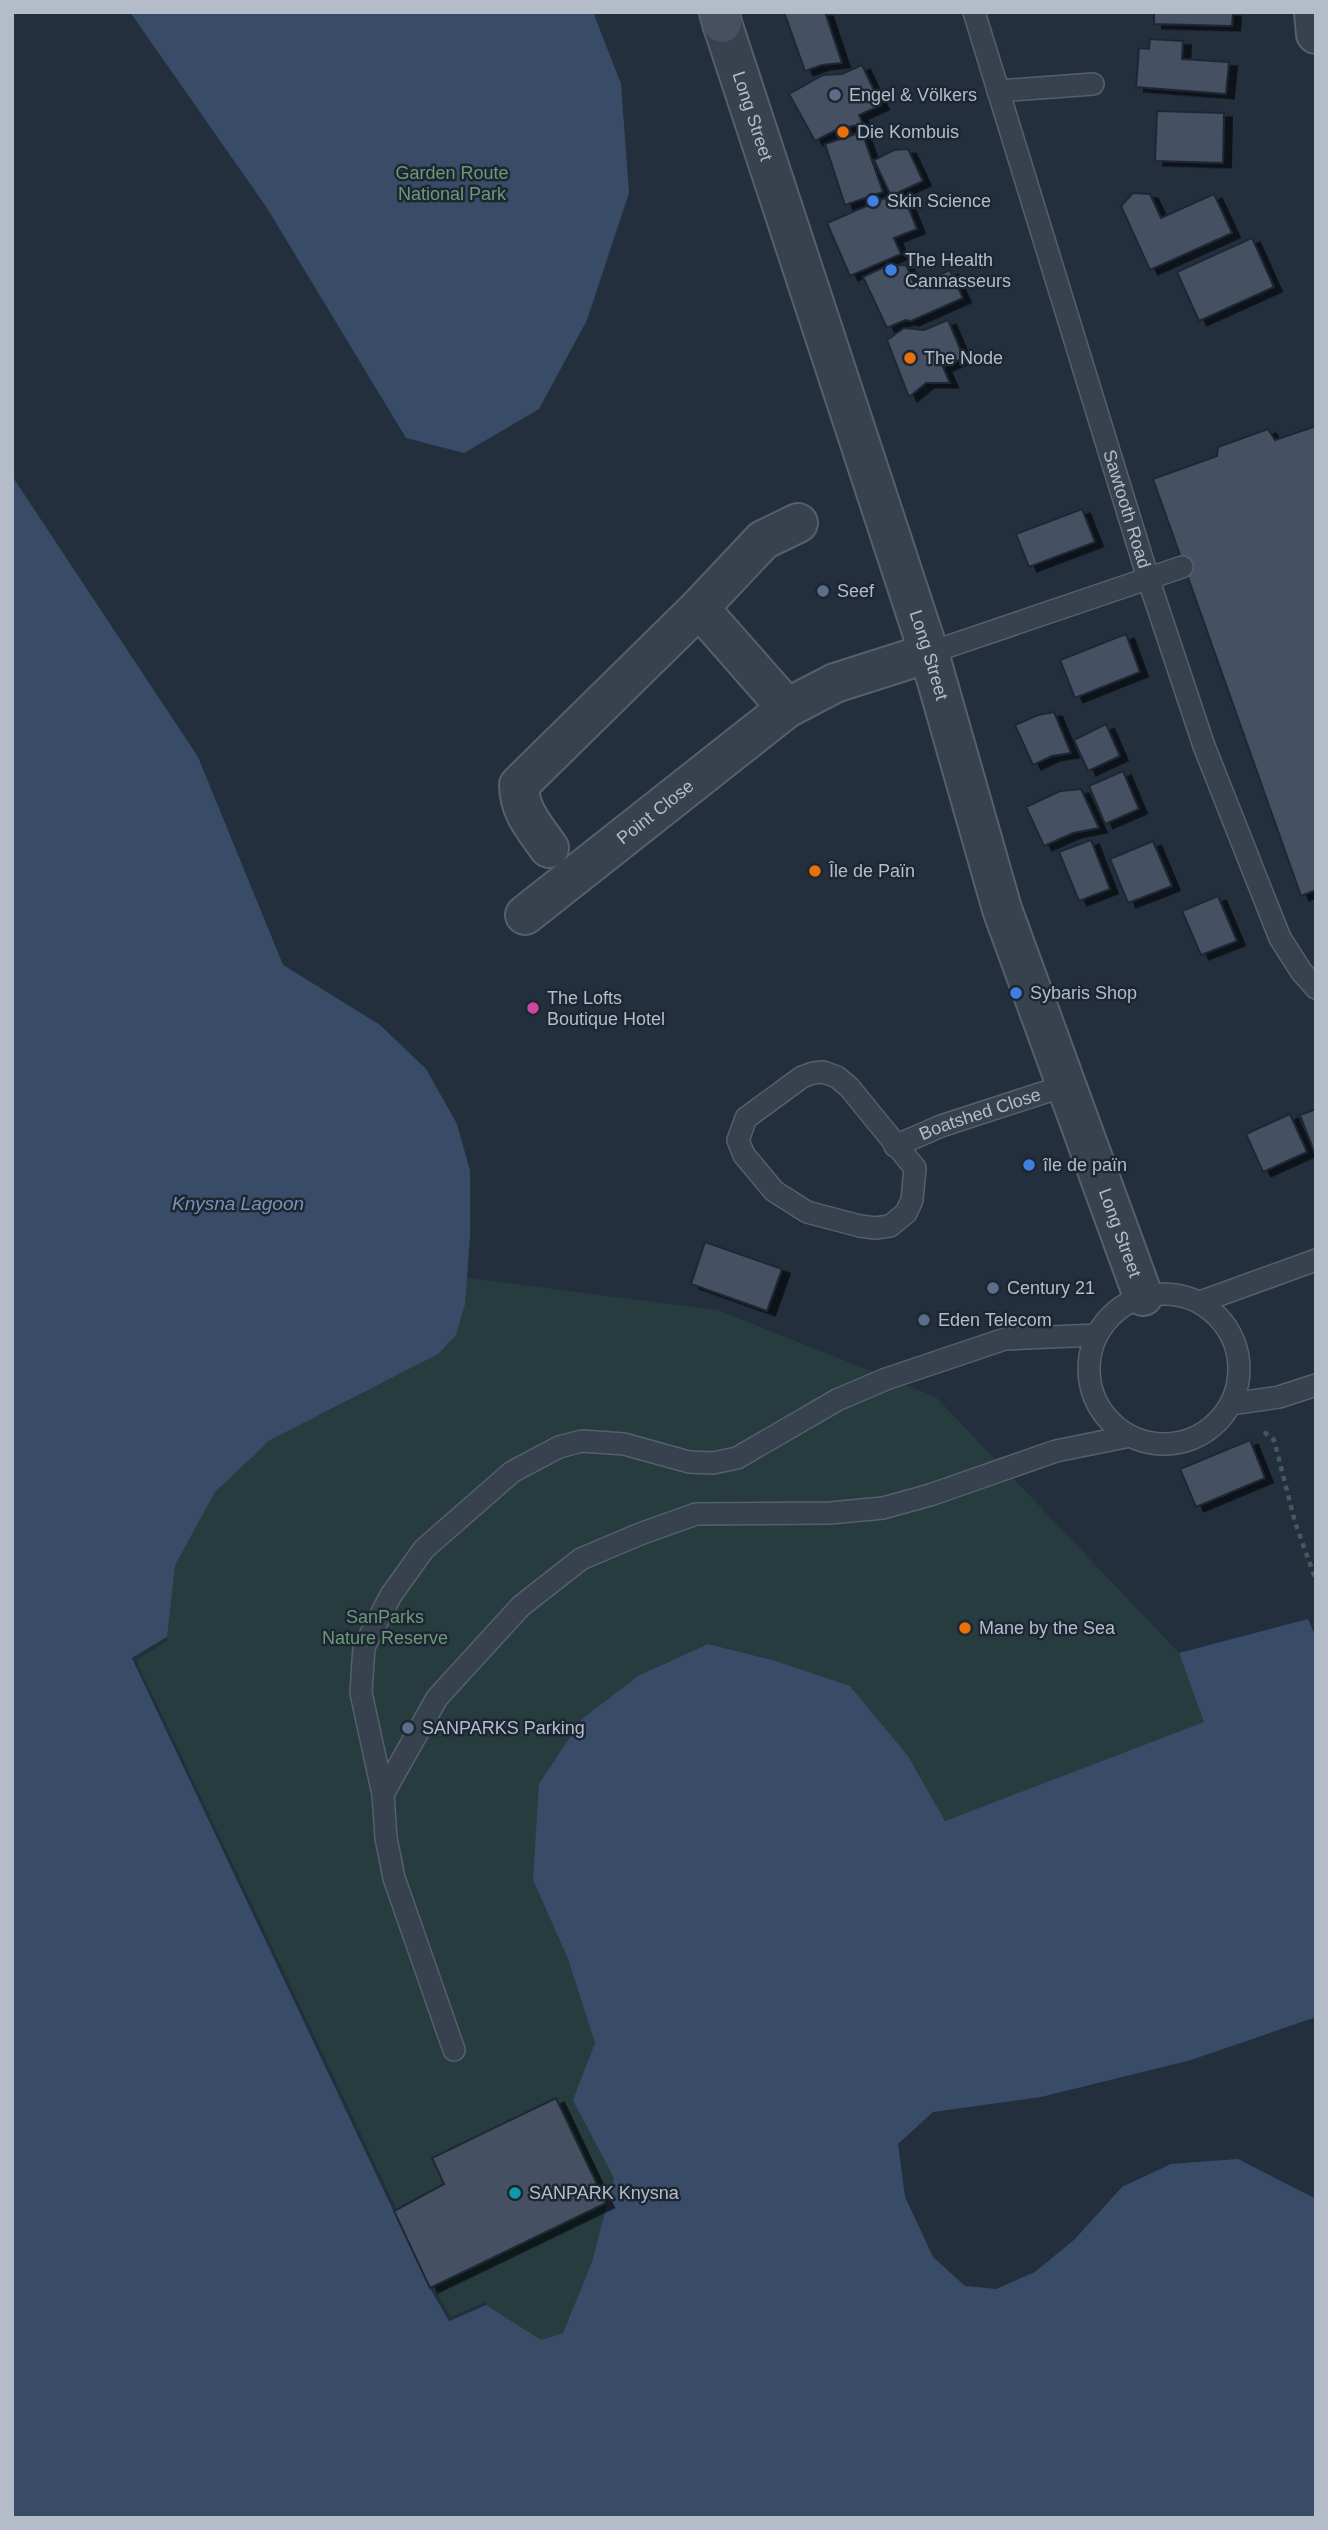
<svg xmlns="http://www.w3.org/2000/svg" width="1328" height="2530" font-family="Arial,sans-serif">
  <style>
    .green { fill: #263c3f }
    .water { fill: #394c67 }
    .pier { fill: #242f3e }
    .building { fill: #455162; stroke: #1f2835; stroke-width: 2; filter: url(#shadow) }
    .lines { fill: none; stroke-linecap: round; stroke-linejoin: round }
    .lane-casing { stroke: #565f6c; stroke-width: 24 }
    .street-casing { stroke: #565f6c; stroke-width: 42 }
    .secondary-casing { stroke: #565f6c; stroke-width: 42 }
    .path { stroke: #44595c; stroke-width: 4.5; stroke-dasharray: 5 5; stroke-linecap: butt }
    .lane { stroke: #38414e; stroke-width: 21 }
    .street { stroke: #38414e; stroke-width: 38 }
    .secondary { stroke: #465061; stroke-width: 38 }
    .service-dot { fill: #5c6f8a; stroke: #1d2633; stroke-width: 2.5 }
    .food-dot { fill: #e8710a; stroke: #1d2633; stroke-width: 2.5 }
    .shop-dot { fill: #3f7fe0; stroke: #1d2633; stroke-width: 2.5 }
    .hotel-dot { fill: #d1479c; stroke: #1d2633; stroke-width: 2.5 }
    .culture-dot { fill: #0f9aa8; stroke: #1d2633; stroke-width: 2.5 }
    .labels { text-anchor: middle; stroke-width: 5; stroke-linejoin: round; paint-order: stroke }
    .poi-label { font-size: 18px; fill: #b4bcc9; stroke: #1d2633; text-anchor: start }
    .street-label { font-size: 18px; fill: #b4bcc9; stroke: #1d2633 }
    .park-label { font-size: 18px; fill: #6b9a76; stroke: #1d2633 }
    .water-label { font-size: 19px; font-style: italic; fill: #7c92b1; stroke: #1d2633 }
  </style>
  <defs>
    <filter id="shadow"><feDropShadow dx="8" dy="4.5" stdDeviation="0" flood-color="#0009"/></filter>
  </defs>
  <rect width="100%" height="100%" fill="#242f3e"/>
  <!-- green -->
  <path class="green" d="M 12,476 L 198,757 L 283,965 L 380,1025 L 426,1069 L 457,1124 L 470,1171 L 467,1278 L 718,1310 L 936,1397 L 1179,1653 L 1205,1722 L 945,1821 L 908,1756 L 850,1686 L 776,1661 L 708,1644 L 533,1880 L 568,1959 L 595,2043 L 586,2069 L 905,2197 L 933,2257 L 964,2286 L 996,2289 L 1035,2272 L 1075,2239 L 1122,2187 L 1171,2164 L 1238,2159 L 1316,2199 L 1316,2518 L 12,2518 Z"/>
  <!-- water -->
  <path class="water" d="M 130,12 L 593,12 L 621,84 L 629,193 L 587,320 L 539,409 L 464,453 L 406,438 L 267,208 Z
    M 12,476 L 198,757 L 283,965 L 380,1025 L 426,1069 L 457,1124 L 470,1171 L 470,1236 L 465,1304 L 456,1335 L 438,1354 L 270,1440 L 215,1492 L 175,1565 L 167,1637 L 132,1658 L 430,2288 L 449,2321 L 486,2305 L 541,2340 L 563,2333 L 592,2262 L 614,2178 L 573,2100 L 595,2043 L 568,1959 L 533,1880 L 539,1784 L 582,1719 L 638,1676 L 708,1644 L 776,1661 L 850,1686 L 908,1756 L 945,1821 L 1204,1722 L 1179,1653 L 1308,1619 L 1316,1638 L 1316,2017 L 1191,2060 L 1041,2097 L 933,2112 L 898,2144 L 905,2197 L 933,2257 L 965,2286 L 996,2289 L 1035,2272 L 1075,2239 L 1122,2187 L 1171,2164 L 1238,2159 L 1316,2199 L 1316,2518 L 12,2518 Z"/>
  <!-- pier -->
  <path class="pier" d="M 167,1637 L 168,1641 L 136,1660 L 433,2286 L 451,2317 L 485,2302 L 486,2305 L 449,2321 L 430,2288 L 132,1658 Z"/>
  <!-- building -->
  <path class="building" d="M 784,12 L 825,12 L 842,63 L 822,65 L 805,71 Z
    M 1154,12 L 1233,12 L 1232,26 L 1154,24 Z
    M 1150,39 L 1183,41 L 1182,59 L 1229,62 L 1226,94 L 1136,87 L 1139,48 L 1149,49 Z
    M 862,65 L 881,105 L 859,115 L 863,124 L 838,129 L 815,141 L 789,94 L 823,75 L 842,74 Z
    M 1157,111 L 1224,113 L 1223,163 L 1155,161 Z
    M 862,132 L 883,192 L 845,205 L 825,144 Z
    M 908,149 L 923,181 L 891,196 L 874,160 L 894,150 Z
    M 1133,193 L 1150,194 L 1161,218 L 1214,194 L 1232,233 L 1150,270 L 1121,206 Z
    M 885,198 L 889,205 L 905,199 L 917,229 L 894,238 L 901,254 L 850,276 L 827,223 Z
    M 1252,238 L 1274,287 L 1199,321 L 1177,272 Z
    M 906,265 L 915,285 L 950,270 L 963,298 L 911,321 L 905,320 L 887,328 L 863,277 L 886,266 Z
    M 948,320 L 964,358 L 943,367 L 950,383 L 926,383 L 909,397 L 887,340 L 904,328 L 924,330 Z
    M 1316,426 L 1316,890 L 1301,896 L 1153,479 L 1217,456 L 1218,447 L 1268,429 L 1275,440 Z
    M 1082,509 L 1095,542 L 1029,567 L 1016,534 Z
    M 1126,634 L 1140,672 L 1075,698 L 1060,660 Z
    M 1054,712 L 1071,753 L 1052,756 L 1033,765 L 1015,725 L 1038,715 Z
    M 1106,724 L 1120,756 L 1088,771 L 1074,740 Z
    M 1123,771 L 1139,809 L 1105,824 L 1089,786 Z
    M 1081,789 L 1099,828 L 1073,833 L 1044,846 L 1026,807 L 1060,791 Z
    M 1091,840 L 1110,889 L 1079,901 L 1059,852 Z
    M 1153,841 L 1172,886 L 1128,903 L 1110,859 Z
    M 1218,896 L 1237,941 L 1201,955 L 1182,911 Z
    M 1316,1109 L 1316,1154 L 1315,1154 L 1300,1115 Z
    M 1290,1114 L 1307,1152 L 1263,1172 L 1246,1134 Z
    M 705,1242 L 782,1269 L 767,1311 L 691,1284 Z
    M 1250,1440 L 1265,1478 L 1196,1507 L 1180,1469 Z
    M 556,2098 L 606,2203 L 430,2288 L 394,2211 L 444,2184 L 432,2158 Z"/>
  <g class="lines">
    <!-- lane casing -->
    <g class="lane-casing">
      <g id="lane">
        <path id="s1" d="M 974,12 L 1148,578 L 1204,746 L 1280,938 L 1301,971 L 1316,988"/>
        <path d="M 998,91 L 1093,84"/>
        <path d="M 929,653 L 1182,567"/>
        <path d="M 823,1072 L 837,1077 L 849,1087 L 915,1168 L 912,1200 L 906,1213 L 890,1226 L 875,1228 L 860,1226 L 807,1212 L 774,1191 L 744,1155 L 738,1140 L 746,1118 L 802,1077 L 813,1073 Z"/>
        <path id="s2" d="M 895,1146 L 941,1126 L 1067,1085"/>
        <circle cx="1164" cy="1369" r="75"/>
        <path d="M 1200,1302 L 1316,1260"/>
        <path d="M 1231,1404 L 1279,1397 L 1316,1385"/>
        <path d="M 383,1794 L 437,1698 L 521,1606 L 581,1559 L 640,1534 L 696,1514 L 830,1513 L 883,1508 L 930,1495 L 1056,1451 L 1130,1436"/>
        <path d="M 454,2050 L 394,1878 L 386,1838 L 383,1794 L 361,1693 L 364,1647 L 391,1595 L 424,1549 L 512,1472 L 559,1447 L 582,1441 L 624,1444 L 689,1462 L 713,1463 L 737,1458 L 837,1400 L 886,1379 L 1005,1339 L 1097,1335"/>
      </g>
    </g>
    <!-- street casing -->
    <g class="street-casing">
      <g id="street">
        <path d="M 1314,12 L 1316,34"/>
        <path id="s3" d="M 722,23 L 929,653 L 1002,909 L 1143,1296"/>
        <path d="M 699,608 L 787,708"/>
        <path d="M 549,848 C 535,828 519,811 519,785 L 699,608 L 763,540 L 798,523"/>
        <path id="s4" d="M 525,915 L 787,708 L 835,683 L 929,653"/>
      </g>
    </g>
    <!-- secondary casing -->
    <g class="secondary-casing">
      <path id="secondary" d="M 719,12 L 722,23"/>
    </g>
    <!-- path -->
    <path class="path" d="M 1264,1432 L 1274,1440 L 1295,1522 L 1316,1581"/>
    <!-- lane -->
    <use href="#lane" class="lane"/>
    <!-- street -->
    <use href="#street" class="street"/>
    <!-- secondary -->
    <use href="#secondary" class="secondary"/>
  </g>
  <!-- markers -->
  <g class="service-dot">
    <circle cx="835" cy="95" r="7"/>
    <circle cx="823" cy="591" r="7"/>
    <circle cx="993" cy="1288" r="7"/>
    <circle cx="924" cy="1320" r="7"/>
    <circle cx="408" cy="1728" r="7"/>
  </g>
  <g class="food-dot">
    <circle cx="843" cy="132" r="7"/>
    <circle cx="910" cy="358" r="7"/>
    <circle cx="815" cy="871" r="7"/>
    <circle cx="965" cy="1628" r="7"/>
  </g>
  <g class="shop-dot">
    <circle cx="873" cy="201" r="7"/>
    <circle cx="891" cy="270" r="7"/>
    <circle cx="1016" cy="993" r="7"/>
    <circle cx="1029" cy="1165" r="7"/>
  </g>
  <circle class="hotel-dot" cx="533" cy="1008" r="7"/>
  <circle class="culture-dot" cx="515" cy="2193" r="7"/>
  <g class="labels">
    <!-- poi labels -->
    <g class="poi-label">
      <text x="849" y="101">Engel &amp; Völkers</text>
      <text x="857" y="138">Die Kombuis</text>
      <text x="887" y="207">Skin Science</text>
      <text x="905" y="266">The Health<tspan x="905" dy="21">Cannasseurs</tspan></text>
      <text x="924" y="364">The Node</text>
      <text x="837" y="597">Seef</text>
      <text x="829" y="877">Île de Païn</text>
      <text x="1030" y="999">Sybaris Shop</text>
      <text x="547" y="1004">The Lofts<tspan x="547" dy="21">Boutique Hotel</tspan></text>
      <text x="1043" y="1171">île de païn</text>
      <text x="1007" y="1294">Century 21</text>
      <text x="938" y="1326">Eden Telecom</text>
      <text x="979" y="1634">Mane by the Sea</text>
      <text x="422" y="1734">SANPARKS Parking</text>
      <text x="529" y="2199">SANPARK Knysna</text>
    </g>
    <!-- street labels -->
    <g class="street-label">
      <text dy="6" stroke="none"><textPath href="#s3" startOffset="98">Long Street</textPath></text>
      <text dy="6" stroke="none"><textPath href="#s1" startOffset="520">Sawtooth Road</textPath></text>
      <text dy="6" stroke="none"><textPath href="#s3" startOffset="665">Long Street</textPath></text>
      <text dy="6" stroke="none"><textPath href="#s4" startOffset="166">Point Close</textPath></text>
      <text dy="6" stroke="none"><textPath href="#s2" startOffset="91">Boatshed Close</textPath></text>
      <text dy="6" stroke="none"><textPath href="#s3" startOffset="1274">Long Street</textPath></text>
    </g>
    <!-- park labels -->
    <g class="park-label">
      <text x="452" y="179">Garden Route<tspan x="452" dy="21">National Park</tspan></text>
      <text x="385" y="1623">SanParks<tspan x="385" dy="21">Nature Reserve</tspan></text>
    </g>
    <!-- water labels -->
    <g class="water-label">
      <text x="238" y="1210">Knysna Lagoon</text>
    </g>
  </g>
  <!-- border -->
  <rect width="1328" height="2530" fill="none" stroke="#b4bcc9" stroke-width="28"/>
</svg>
